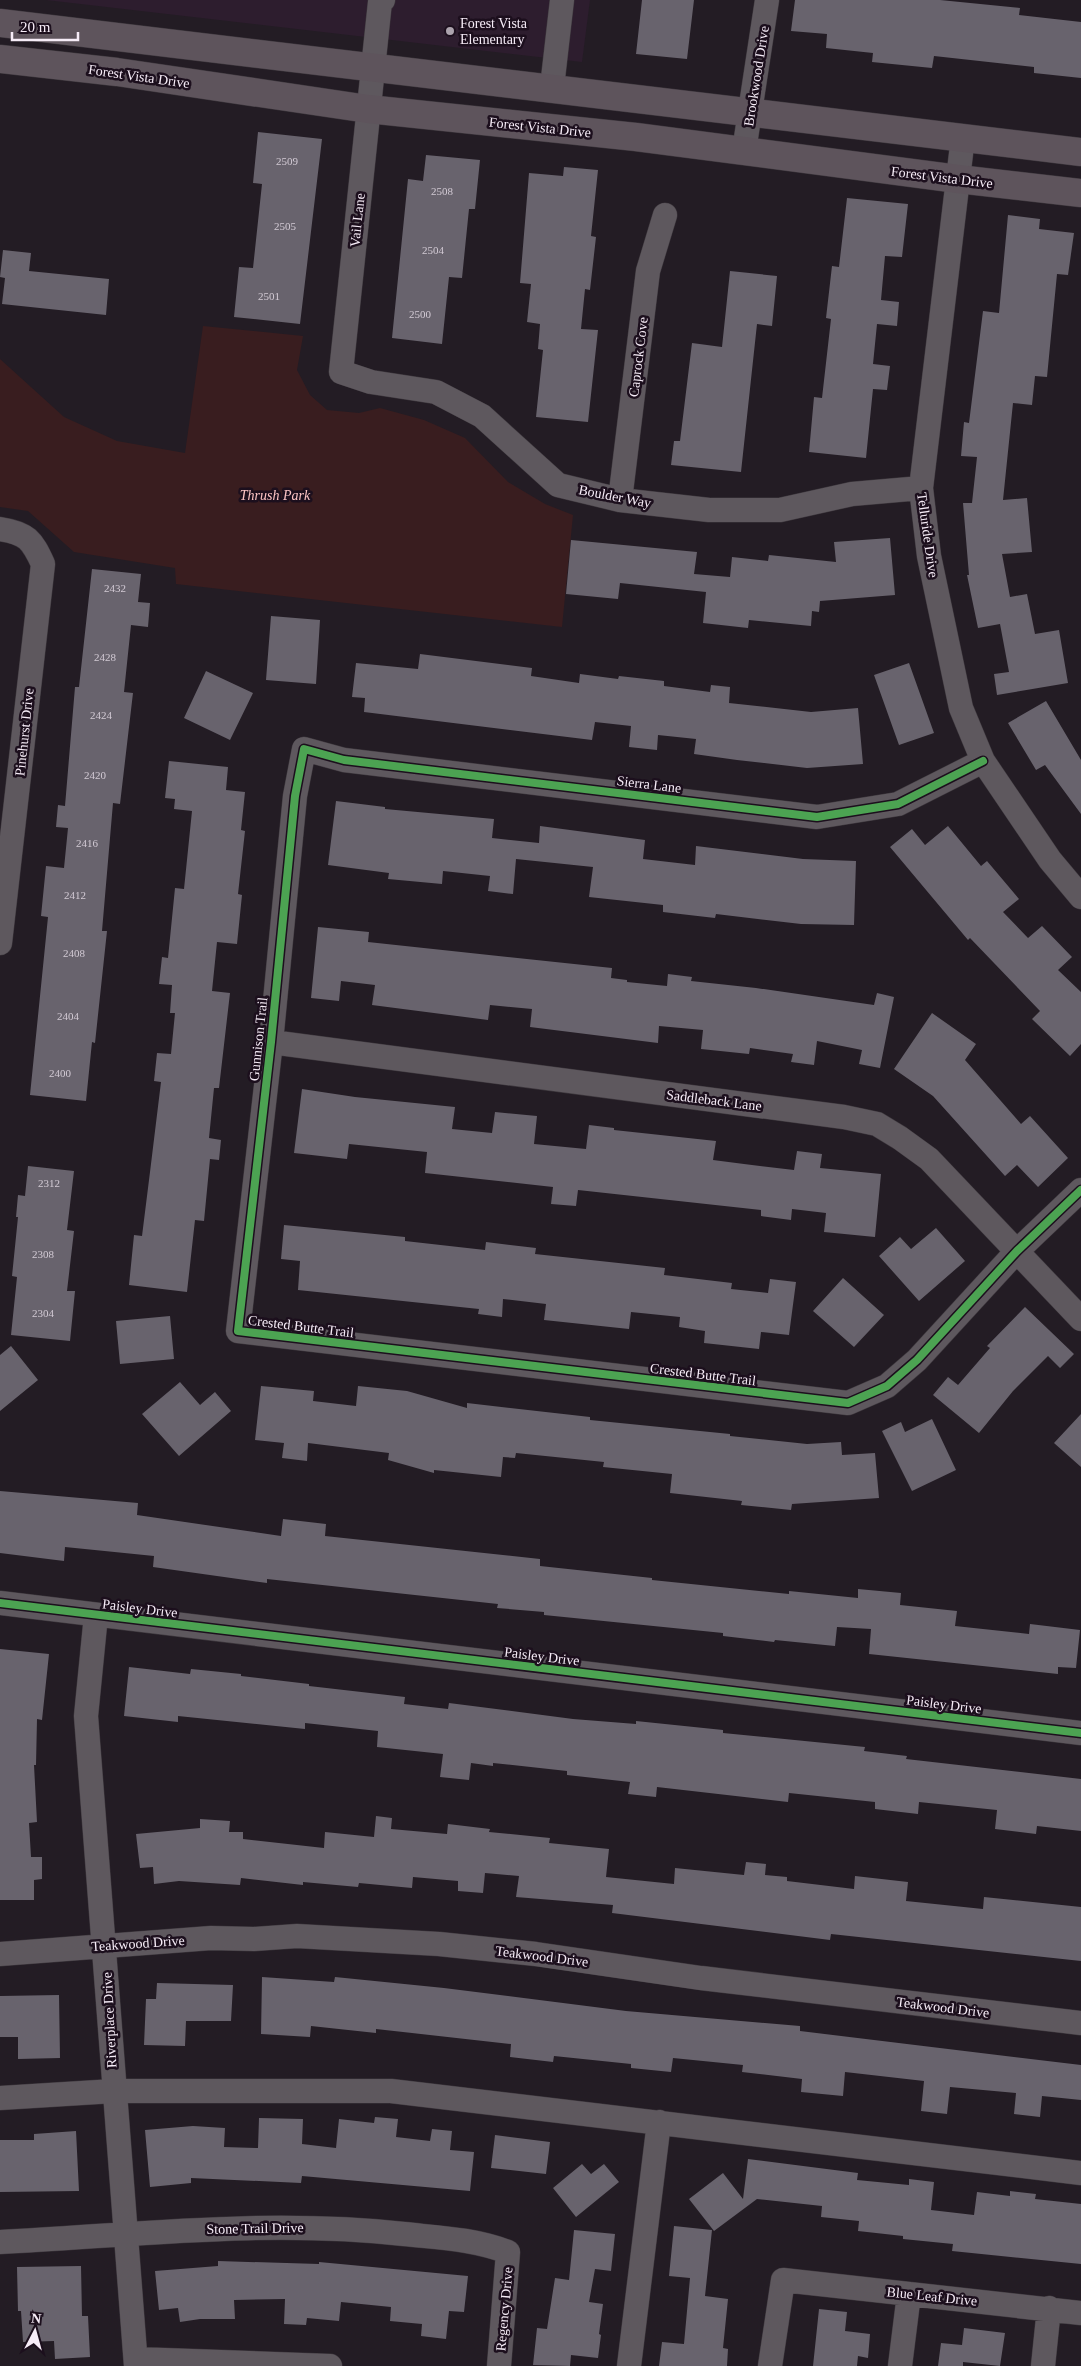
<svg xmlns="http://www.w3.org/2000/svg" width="1081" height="2366" font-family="Georgia,serif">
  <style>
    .built { fill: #2d1d2e }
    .green { fill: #391d1f }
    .building { fill: #68636d }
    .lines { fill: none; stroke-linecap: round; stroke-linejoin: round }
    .minor-casing { stroke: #3e383e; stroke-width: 25 }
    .major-casing { stroke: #3e383e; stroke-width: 29 }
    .minor { stroke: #5e585e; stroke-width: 24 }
    .major { stroke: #5e545c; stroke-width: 28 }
    .cycleway-casing { stroke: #1c0f1d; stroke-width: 11 }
    .cycleway { stroke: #4ca352; stroke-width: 8 }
    .poi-dot { fill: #aca3ad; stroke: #1c0f1d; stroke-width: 2 }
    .labels { text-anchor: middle; stroke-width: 5; stroke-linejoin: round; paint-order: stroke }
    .number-label { font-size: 11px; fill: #d2cad4 }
    .poi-label { font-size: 14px; fill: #f6ecf7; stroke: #1c0f1d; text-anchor: start }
    .street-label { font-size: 14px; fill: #f6ecf7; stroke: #1c0f1d }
    .park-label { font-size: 14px; font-style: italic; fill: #fbc3c3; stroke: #1c0f1d }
  </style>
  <rect width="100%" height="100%" fill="#231c24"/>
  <!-- built -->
  <path class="built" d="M 46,0 L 590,0 L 582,62 Z"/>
  <!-- green -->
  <path class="green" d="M 203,326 L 303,336 L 297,370 L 310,395 L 327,410 L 359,413 L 380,408 L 424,420 L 465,438 L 508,482 L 545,504 L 573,515 L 562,627 L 176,584 L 175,568 L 74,552 L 28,511 L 0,507 L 0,359 L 64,417 L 117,441 L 185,453 Z"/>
  <!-- building -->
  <path class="building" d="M 642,0 L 694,0 L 687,59 L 636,54 Z
    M 795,0 L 940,0 L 1020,8 L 1019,15 L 1081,22 L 1081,78 L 1034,73 L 1034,67 L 934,56 L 932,68 L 872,62 L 873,53 L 826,48 L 827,34 L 791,31 Z
    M 258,132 L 322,139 L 300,324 L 234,317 L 239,267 L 253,268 L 262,184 L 253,183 Z
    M 426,155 L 480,160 L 475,209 L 469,209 L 462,278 L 449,277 L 442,344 L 392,338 L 408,179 L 423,181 Z
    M 564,167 L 598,170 L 591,236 L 596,237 L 590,290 L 585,289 L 581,329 L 598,330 L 588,422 L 536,417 L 543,350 L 538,349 L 540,324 L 527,322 L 531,284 L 520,283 L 529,173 L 563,176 Z
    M 847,198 L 908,204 L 902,257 L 885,256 L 881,300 L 899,302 L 897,326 L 877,324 L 873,364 L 890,366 L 887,390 L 873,389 L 866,458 L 809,452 L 814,397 L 822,398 L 831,319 L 826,318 L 832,266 L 839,267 Z
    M 1008,215 L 1040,219 L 1039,229 L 1074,233 L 1068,275 L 1057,274 L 1047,377 L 1035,376 L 1032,405 L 1013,403 L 1003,500 L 1027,498 L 1032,552 L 1002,554 L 1010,597 L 1027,594 L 1035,634 L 1059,630 L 1068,683 L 997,695 L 994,674 L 1009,672 L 1000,624 L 978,628 L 967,575 L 969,575 L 963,503 L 972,503 L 977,457 L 961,456 L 964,422 L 969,423 L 983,311 L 999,313 Z
    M 3,250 L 31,253 L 29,271 L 109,279 L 106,315 L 2,304 L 5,278 L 0,277 Z
    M 730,271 L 777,276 L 772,326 L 757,324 L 741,472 L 671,465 L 674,441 L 680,441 L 692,343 L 722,347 Z
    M 890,538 L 895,595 L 820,601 L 819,612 L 812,611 L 811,626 L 749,620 L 748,628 L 703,623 L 706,592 L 620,583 L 618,599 L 566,594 L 571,540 L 697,552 L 694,574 L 730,577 L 732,557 L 768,561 L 769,555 L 836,562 L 834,542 Z
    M 92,569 L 141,574 L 138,602 L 150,603 L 148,627 L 131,625 L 124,692 L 133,693 L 120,804 L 113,803 L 102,931 L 107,931 L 95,1043 L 92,1042 L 86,1101 L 30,1095 L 48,917 L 41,916 L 46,866 L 64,868 L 68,828 L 56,827 L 58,805 L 65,806 L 75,687 L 79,687 Z
    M 271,616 L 320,620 L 316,684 L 266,680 Z
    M 420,654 L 532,668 L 531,676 L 579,683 L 580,674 L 618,679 L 619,676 L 664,681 L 664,686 L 710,692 L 711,685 L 730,687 L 729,703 L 811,712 L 858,708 L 863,764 L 807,768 L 737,760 L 694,754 L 696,739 L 658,735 L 657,750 L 629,747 L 631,726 L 595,722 L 592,740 L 364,712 L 365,698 L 352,697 L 356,663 L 418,669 Z
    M 909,663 L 934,733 L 899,745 L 874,675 Z
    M 206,671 L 253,693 L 230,740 L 184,718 Z
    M 1046,701 L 1081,760 L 1081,814 L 1045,765 L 1036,770 L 1008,723 Z
    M 169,761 L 228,767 L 226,790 L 245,792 L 241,830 L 245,831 L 238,894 L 242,895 L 237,944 L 217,942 L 212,991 L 230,993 L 219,1088 L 214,1088 L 209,1138 L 221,1140 L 219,1160 L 210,1159 L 204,1221 L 195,1220 L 187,1292 L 129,1285 L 134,1235 L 142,1236 L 150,1172 L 161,1082 L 154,1081 L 157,1053 L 171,1054 L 175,1013 L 170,1013 L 172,985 L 159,984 L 162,957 L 168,958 L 175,888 L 184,889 L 192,811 L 174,809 L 175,799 L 165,798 Z
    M 336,801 L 385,807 L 385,809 L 494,819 L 492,838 L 539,843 L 540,826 L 645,840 L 643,859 L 695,865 L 696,846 L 803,859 L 856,861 L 854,925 L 801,924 L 716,914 L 715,918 L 663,912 L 663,905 L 589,897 L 593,867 L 516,859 L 513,894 L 488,891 L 490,876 L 443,871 L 442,884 L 388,879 L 389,873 L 328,865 Z
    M 948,826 L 981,866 L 987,861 L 1019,899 L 1003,912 L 1028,938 L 1042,926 L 1072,957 L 1058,970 L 1081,992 L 1081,1044 L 1070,1056 L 1032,1019 L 1040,1011 L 970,938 L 968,940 L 890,847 L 912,829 L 925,845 Z
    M 318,927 L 369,932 L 368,942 L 612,968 L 611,978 L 627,980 L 627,982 L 667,986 L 668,974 L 692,977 L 691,981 L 756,988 L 874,1005 L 877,993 L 894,997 L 880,1068 L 859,1064 L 862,1050 L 817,1041 L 814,1065 L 791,1062 L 793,1054 L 750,1048 L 749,1054 L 701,1049 L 703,1030 L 659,1026 L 658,1043 L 530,1027 L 532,1009 L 490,1005 L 488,1020 L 372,1005 L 375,985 L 341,981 L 339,1001 L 311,998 Z
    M 932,1013 L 976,1044 L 965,1060 L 1021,1124 L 1030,1116 L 1068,1158 L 1038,1187 L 1017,1165 L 1005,1176 L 933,1096 L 894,1069 Z
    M 302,1089 L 355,1097 L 455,1107 L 452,1129 L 492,1133 L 495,1112 L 537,1116 L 534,1144 L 586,1149 L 589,1125 L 614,1128 L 614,1130 L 716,1141 L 713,1160 L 744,1164 L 794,1170 L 797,1151 L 822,1154 L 820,1168 L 881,1174 L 875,1237 L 824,1232 L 826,1213 L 792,1209 L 791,1220 L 761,1216 L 761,1210 L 578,1190 L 576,1206 L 551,1204 L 553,1187 L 425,1173 L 427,1152 L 349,1144 L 347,1159 L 294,1153 Z
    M 28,1166 L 74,1171 L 67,1230 L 74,1231 L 67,1291 L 75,1291 L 70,1341 L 11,1335 L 17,1277 L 12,1276 L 18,1217 L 16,1217 L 18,1195 L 25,1196 Z
    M 284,1225 L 405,1237 L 405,1241 L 485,1250 L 486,1242 L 536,1248 L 535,1254 L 665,1268 L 664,1275 L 732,1283 L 731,1289 L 768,1293 L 770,1279 L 796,1282 L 789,1335 L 761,1332 L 759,1349 L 704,1343 L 705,1331 L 679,1327 L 680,1317 L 631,1312 L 629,1329 L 544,1320 L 546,1304 L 503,1299 L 502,1317 L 478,1314 L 479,1309 L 298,1290 L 300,1261 L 281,1259 Z
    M 936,1228 L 965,1261 L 919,1301 L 879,1256 L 900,1237 L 911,1249 Z
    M 843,1278 L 884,1315 L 854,1347 L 813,1311 Z
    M 1025,1307 L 1074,1354 L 1060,1368 L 1048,1356 L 1013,1391 L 979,1433 L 933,1395 L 948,1377 L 958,1385 L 990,1348 L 987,1346 Z
    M 170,1316 L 174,1359 L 120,1364 L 116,1321 Z
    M 11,1346 L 38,1380 L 0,1411 L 0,1355 Z
    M 180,1382 L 200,1405 L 215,1392 L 231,1411 L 179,1456 L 142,1414 Z
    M 261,1386 L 314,1391 L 313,1401 L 356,1406 L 358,1386 L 407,1391 L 467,1408 L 467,1403 L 590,1417 L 590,1420 L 730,1434 L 730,1436 L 807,1444 L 841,1442 L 842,1455 L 875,1453 L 879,1498 L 792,1504 L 791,1510 L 741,1505 L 742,1501 L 670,1493 L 672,1474 L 603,1467 L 604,1462 L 516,1453 L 515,1458 L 503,1457 L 501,1477 L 434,1470 L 434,1473 L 388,1460 L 389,1453 L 308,1443 L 307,1461 L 282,1458 L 284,1443 L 255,1440 Z
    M 1081,1414 L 1081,1467 L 1054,1443 Z
    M 932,1419 L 956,1470 L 912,1491 L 882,1431 L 901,1422 L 905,1432 Z
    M 0,1491 L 138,1503 L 137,1515 L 281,1536 L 283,1519 L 326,1524 L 325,1536 L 540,1559 L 540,1566 L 652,1578 L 652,1580 L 789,1594 L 789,1591 L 858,1598 L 858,1589 L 901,1593 L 900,1605 L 957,1611 L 955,1626 L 1029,1634 L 1030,1624 L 1080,1630 L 1076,1668 L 1058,1667 L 1058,1674 L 869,1654 L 871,1629 L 837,1627 L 835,1646 L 775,1640 L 774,1642 L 723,1636 L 723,1633 L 544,1615 L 544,1612 L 497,1608 L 498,1604 L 267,1579 L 267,1583 L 153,1567 L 154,1556 L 65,1547 L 64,1561 L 0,1553 Z
    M 0,1649 L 49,1654 L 42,1720 L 37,1719 L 36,1765 L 34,1765 L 37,1822 L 29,1823 L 31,1857 L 42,1857 L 42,1879 L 34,1880 L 34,1900 L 0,1900 Z
    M 129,1667 L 190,1674 L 191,1669 L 241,1674 L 241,1676 L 309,1684 L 309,1686 L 405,1697 L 404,1704 L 448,1709 L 449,1703 L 573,1719 L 636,1724 L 636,1721 L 723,1730 L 723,1733 L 865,1747 L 864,1751 L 907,1756 L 906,1759 L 1081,1779 L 1081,1831 L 1037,1826 L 1036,1834 L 995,1829 L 997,1810 L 919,1802 L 918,1814 L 875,1809 L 875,1802 L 789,1793 L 788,1802 L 657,1787 L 656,1797 L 628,1794 L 630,1782 L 567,1775 L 567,1771 L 493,1763 L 493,1766 L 471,1763 L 469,1780 L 440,1777 L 443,1754 L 377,1747 L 378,1731 L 305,1723 L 305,1729 L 178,1716 L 178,1722 L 124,1716 Z
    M 376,1816 L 392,1818 L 391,1829 L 447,1834 L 448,1824 L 490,1829 L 489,1832 L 550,1838 L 549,1843 L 609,1849 L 606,1877 L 674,1884 L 675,1868 L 744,1875 L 746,1862 L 766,1864 L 765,1875 L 787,1877 L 787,1881 L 854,1889 L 855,1876 L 908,1882 L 906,1901 L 983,1909 L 984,1897 L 1081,1907 L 1081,1961 L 831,1934 L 830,1940 L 612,1913 L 613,1905 L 516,1897 L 519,1876 L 485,1873 L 483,1893 L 458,1891 L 458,1881 L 413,1877 L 412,1888 L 359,1883 L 358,1887 L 303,1882 L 303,1885 L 241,1878 L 240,1885 L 179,1881 L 154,1884 L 153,1867 L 140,1868 L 136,1834 L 200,1828 L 200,1819 L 230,1821 L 229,1832 L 243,1832 L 243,1839 L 324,1848 L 325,1832 L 374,1837 Z
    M 262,1977 L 334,1982 L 335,1977 L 444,1988 L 626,2011 L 800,2026 L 800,2031 L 1081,2065 L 1081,2100 L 1042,2096 L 1040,2117 L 1014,2114 L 1016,2093 L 950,2087 L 947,2114 L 921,2111 L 924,2081 L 845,2072 L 843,2096 L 801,2092 L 802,2079 L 742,2072 L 743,2065 L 673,2058 L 671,2072 L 631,2068 L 631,2064 L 554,2056 L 553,2062 L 510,2057 L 511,2044 L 376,2029 L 376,2033 L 311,2026 L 310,2037 L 261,2034 Z
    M 157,1983 L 233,1985 L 231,2021 L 186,2021 L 185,2046 L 144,2045 L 146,1999 L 156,1999 Z
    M 59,1995 L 60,2058 L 18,2059 L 18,2037 L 0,2037 L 0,1996 Z
    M 375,2117 L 398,2119 L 396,2137 L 430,2141 L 432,2129 L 452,2131 L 450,2150 L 474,2152 L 470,2191 L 302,2176 L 301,2183 L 191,2178 L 191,2183 L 150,2187 L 145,2130 L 193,2126 L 225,2128 L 224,2147 L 258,2148 L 259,2118 L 303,2119 L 302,2144 L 336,2148 L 339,2119 L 374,2123 Z
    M 76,2131 L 79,2191 L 0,2192 L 0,2140 L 34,2140 L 34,2134 Z
    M 495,2135 L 550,2142 L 546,2174 L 491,2168 Z
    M 748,2159 L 858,2173 L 857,2180 L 909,2185 L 909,2179 L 934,2182 L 931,2210 L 974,2215 L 977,2192 L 1010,2196 L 1010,2191 L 1036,2194 L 1035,2199 L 1081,2204 L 1081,2264 L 952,2251 L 953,2244 L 903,2239 L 903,2236 L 858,2231 L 859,2221 L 821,2217 L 822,2206 L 757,2199 L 714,2231 L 689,2199 L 723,2173 L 743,2199 Z
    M 582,2164 L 591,2174 L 604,2164 L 619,2182 L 576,2217 L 553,2188 Z
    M 674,2226 L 712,2230 L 705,2296 L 728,2299 L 723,2348 L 728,2349 L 727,2366 L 659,2366 L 662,2342 L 684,2344 L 690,2278 L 669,2276 Z
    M 574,2230 L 615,2234 L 611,2271 L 595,2269 L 589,2302 L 603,2304 L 599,2334 L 601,2335 L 598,2358 L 571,2355 L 570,2366 L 533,2365 L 537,2328 L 547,2329 L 555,2278 L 569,2280 Z
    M 218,2261 L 319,2264 L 319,2262 L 468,2276 L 464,2312 L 449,2311 L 446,2339 L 421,2336 L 422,2324 L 390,2321 L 391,2307 L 341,2302 L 339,2321 L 307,2318 L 306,2325 L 284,2324 L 285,2299 L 234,2300 L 235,2319 L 200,2319 L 180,2322 L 178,2308 L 159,2310 L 155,2271 L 218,2266 Z
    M 81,2266 L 82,2316 L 88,2316 L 90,2357 L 55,2359 L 54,2341 L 23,2342 L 21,2311 L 18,2311 L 17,2267 Z
    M 819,2309 L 847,2312 L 845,2331 L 870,2334 L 868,2358 L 858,2356 L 857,2366 L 813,2366 Z
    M 964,2328 L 1005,2333 L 1000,2366 L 963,2362 L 963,2366 L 938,2366 L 941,2343 L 962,2345 Z"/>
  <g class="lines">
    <!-- minor casing -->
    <g class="minor-casing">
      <path id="minor" d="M 383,0 L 380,2 L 341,372 L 371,382 L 436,392 L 482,416 L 558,485 L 620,500 L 709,510 L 780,510 L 852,494 L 921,488
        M 552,87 L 562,0
        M 963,137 L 921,488 L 929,556 L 961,708 L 983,761 L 1050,860 L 1081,897
        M 744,151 L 767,0
        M 620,500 L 648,271 L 665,215
        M 0,529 C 27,533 32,540 43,564 L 0,943
        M 983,761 L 898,804 L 817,817 L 344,760 L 304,749 L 295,796 L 271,1042 L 238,1331 L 848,1403 L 887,1386 L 917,1360 L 1017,1251 L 1081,1190
        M 271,1042 L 844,1117 L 877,1124 L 900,1138 L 929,1159 L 1081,1319
        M 0,1603 L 1081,1733
        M 96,1615 L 86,1716 L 136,2366
        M 0,1954 L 211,1938 L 254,1939 L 297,1936 L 439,1944 L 536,1954 L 701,1978 L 1081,2023
        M 0,2098 L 114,2091 L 391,2091 L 1081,2173
        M 0,2242 C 136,2235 268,2219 404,2234 C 442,2238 473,2239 508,2252 L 499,2366
        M 136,2359 L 330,2366
        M 629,2366 L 659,2122
        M 770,2366 L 783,2280 L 1081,2313
        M 900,2366 L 909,2294
        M 1043,2366 L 1049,2308"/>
    </g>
    <!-- major casing -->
    <g class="major-casing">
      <path id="major" d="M 0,23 L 1081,152
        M 0,59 L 117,72 L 368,109 L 636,137 L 958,179 L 1081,193"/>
    </g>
    <!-- minor -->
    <use href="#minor" class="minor"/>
    <!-- major -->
    <use href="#major" class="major"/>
    <!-- cycleway casing -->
    <g class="cycleway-casing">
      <path id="cycleway" d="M 983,761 L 898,804 L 817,817 L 344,760 L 304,749 L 295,796 L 271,1042 L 238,1331 L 848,1403 L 887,1386 L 917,1360 L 1017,1251 L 1081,1190
        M 0,1603 L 1081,1733"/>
    </g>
    <!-- cycleway -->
    <use href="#cycleway" class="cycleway"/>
  </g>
  <!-- markers -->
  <circle class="poi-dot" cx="450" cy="31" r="5"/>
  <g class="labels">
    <!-- number labels -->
    <g class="number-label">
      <text x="287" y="165">2509</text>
      <text x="442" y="195">2508</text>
      <text x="285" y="230">2505</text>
      <text x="433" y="254">2504</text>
      <text x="269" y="300">2501</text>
      <text x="420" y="318">2500</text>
      <text x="115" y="592">2432</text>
      <text x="105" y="661">2428</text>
      <text x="101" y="719">2424</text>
      <text x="95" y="779">2420</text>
      <text x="87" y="847">2416</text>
      <text x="75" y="899">2412</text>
      <text x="74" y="957">2408</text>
      <text x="68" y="1020">2404</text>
      <text x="60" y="1077">2400</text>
      <text x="49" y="1187">2312</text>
      <text x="43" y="1258">2308</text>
      <text x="43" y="1317">2304</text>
    </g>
    <!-- poi labels -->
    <g class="poi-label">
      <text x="460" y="28">Forest Vista<tspan x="460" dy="16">Elementary</tspan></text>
    </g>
    <!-- street labels -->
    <g class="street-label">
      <text transform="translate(139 76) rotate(8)" y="5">Forest Vista Drive</text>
      <text transform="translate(756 76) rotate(-81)" y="5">Brookwood Drive</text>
      <text transform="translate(540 127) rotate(6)" y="5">Forest Vista Drive</text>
      <text transform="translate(942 177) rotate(7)" y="5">Forest Vista Drive</text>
      <text transform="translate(357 220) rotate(-84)" y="5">Vail Lane</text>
      <text transform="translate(638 357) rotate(-83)" y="5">Caprock Cove</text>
      <text transform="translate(615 496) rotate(11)" y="5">Boulder Way</text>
      <text transform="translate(928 535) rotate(82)" y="5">Telluride Drive</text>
      <text transform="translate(24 732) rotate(-84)" y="5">Pinehurst Drive</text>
      <text transform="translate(649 784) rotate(7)" y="5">Sierra Lane</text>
      <text transform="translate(258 1039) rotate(-84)" y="5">Gunnison Trail</text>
      <text transform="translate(714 1100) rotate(7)" y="5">Saddleback Lane</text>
      <text transform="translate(301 1326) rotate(7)" y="5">Crested Butte Trail</text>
      <text transform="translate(703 1374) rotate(7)" y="5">Crested Butte Trail</text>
      <text transform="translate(140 1608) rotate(7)" y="5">Paisley Drive</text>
      <text transform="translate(542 1656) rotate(7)" y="5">Paisley Drive</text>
      <text transform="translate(944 1704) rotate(7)" y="5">Paisley Drive</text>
      <text transform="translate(138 1943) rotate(-4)" y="5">Teakwood Drive</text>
      <text transform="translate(542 1956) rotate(7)" y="5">Teakwood Drive</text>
      <text transform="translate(943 2007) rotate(7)" y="5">Teakwood Drive</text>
      <text transform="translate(109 2020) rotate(-93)" y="5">Riverplace Drive</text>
      <text transform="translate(255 2228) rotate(-1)" y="5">Stone Trail Drive</text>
      <text transform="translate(932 2296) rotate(6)" y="5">Blue Leaf Drive</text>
      <text transform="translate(504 2309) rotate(-85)" y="5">Regency Drive</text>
    </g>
    <!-- park labels -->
    <g class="park-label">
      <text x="275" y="500">Thrush Park</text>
    </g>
  </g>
  <!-- north arrow -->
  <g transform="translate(35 2331) rotate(6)" stroke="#1c0f1d" stroke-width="4" paint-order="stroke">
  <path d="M0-4L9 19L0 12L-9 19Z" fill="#f6ecf7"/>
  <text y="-8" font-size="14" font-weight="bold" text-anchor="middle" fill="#f6ecf7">N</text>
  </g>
  <!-- scale -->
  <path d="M12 32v8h66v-8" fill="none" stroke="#f6ecf7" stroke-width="2.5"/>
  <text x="20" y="32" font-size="15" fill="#f6ecf7" stroke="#1c0f1d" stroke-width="4" paint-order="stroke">20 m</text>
</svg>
